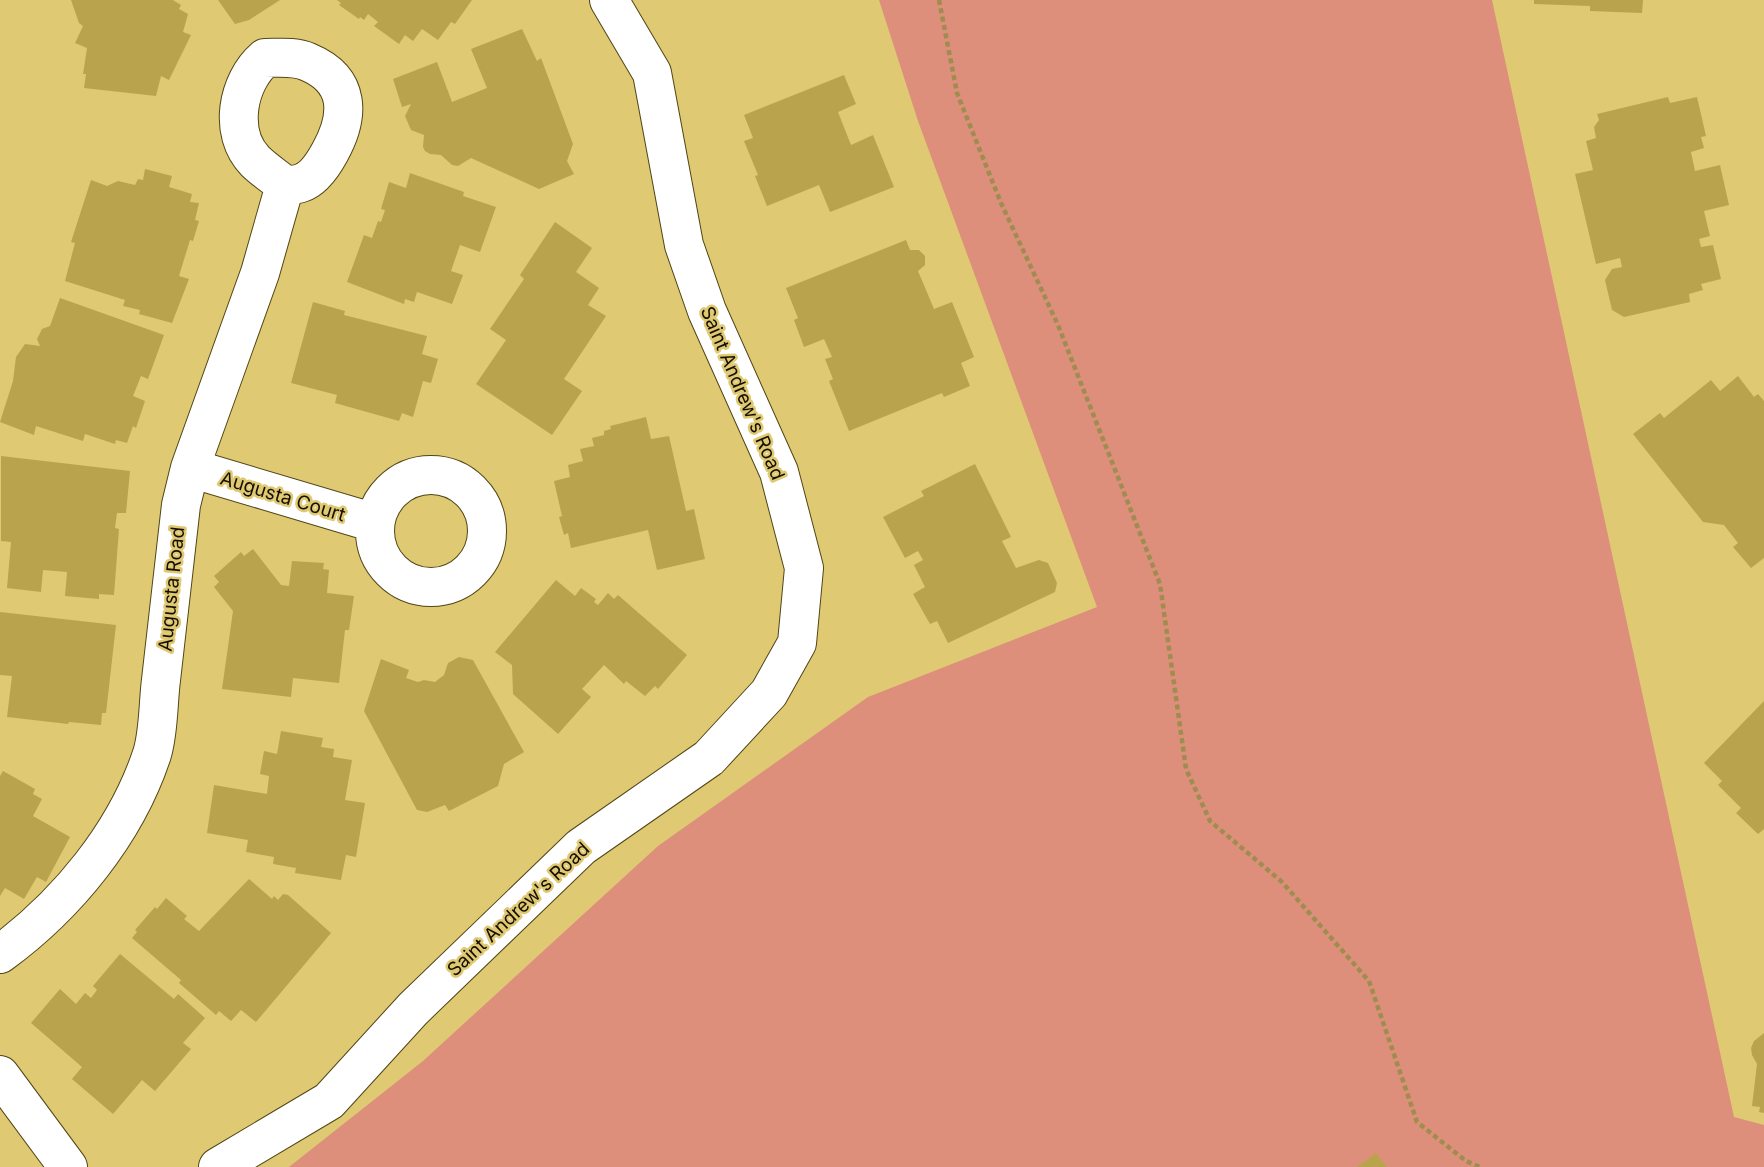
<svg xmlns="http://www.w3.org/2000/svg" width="1764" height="1167" font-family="Inter,sans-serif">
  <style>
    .green { fill: #dd8f7b }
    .building { fill: #baa34d }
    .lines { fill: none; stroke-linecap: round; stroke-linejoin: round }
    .minor-casing { stroke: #504516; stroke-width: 40 }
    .path { stroke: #9e8d4e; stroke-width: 4.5; stroke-dasharray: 5 3.5; stroke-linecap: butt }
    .minor { stroke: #fff; stroke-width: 38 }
    .labels { text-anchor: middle; stroke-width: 5; stroke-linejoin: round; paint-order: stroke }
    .street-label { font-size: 19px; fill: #160f00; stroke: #dfc973 }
  </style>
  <rect width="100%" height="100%" fill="#dfc973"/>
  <!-- green -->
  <path class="green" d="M 879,0 L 1492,0 L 1734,1117 L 1764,1125 L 1764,1167 L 289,1167 L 423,1061 L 658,846 L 868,697 L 1097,607 L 918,121 Z"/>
  <!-- building -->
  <path class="building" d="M 71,0 L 173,0 L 181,5 L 179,9 L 188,14 L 183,32 L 191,35 L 169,80 L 161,76 L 156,96 L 84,88 L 86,74 L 83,74 L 87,48 L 75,43 L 83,26 L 79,23 Z
    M 218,0 L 280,0 L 249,20 L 235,24 Z
    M 337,0 L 472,0 L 455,24 L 451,22 L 438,40 L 422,29 L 413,41 L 405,35 L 399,44 L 374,26 L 378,22 L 368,14 L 364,20 L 360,17 L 359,19 L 339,5 L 341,3 Z
    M 1534,0 L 1643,0 L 1642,13 L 1590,11 L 1590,6 L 1534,4 Z
    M 522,29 L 537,61 L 541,58 L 573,144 L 567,161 L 574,174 L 539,189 L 471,158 L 458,166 L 452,165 L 441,155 L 430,154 L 425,151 L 423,147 L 424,135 L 411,130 L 405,116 L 411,104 L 402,107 L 393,79 L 437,62 L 452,102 L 487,88 L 471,49 Z
    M 844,75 L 856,104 L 838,112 L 851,145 L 873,135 L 894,187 L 830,212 L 819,185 L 767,206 L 755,176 L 758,175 L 744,141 L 753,138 L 744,115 Z
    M 1668,97 L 1670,103 L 1697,97 L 1706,136 L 1701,137 L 1704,148 L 1691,152 L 1695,171 L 1720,165 L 1729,205 L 1704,211 L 1710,236 L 1699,239 L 1701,247 L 1713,245 L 1721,279 L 1701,284 L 1703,290 L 1689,294 L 1690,302 L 1624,317 L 1612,310 L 1605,280 L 1612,269 L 1622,267 L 1620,258 L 1596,264 L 1575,174 L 1593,170 L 1586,141 L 1596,138 L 1594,127 L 1599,120 L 1597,114 Z
    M 145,169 L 172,176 L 169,187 L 192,194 L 190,202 L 199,203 L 195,220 L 199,221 L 193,241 L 190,240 L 179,276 L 189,279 L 172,323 L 139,314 L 140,310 L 123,306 L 125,300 L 65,281 L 75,243 L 71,242 L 91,180 L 107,186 L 118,181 L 135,185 L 138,179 L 143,180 Z
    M 410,173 L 464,192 L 463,196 L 496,207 L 480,252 L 460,245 L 451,271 L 463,275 L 452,304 L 417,292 L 414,302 L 405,299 L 404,304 L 347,282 L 364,235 L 372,238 L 378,221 L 381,222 L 385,210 L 381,209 L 389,182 L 406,188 Z
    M 555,222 L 592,248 L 576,272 L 599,288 L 588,305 L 606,316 L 564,379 L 582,391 L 552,435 L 476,384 L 506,340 L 490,329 L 524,279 L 520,275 Z
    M 906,240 L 910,250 L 919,250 L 925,256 L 925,265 L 918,271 L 934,309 L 952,302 L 974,357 L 961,363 L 970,386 L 944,397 L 942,393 L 849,431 L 829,381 L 833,379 L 825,359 L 832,357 L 824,339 L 804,347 L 794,320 L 798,318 L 786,288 Z
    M 60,298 L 164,335 L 148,379 L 141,376 L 133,396 L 145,401 L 136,428 L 133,426 L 127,443 L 116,440 L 115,444 L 85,434 L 83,441 L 36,426 L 34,435 L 0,422 L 13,381 L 16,357 L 25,344 L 40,346 L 37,339 L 42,329 L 50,326 Z
    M 313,302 L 345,311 L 344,315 L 427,336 L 422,354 L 438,359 L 431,383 L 423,381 L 413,417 L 402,413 L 399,421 L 335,403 L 337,395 L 291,383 Z
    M 1738,376 L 1754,397 L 1758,394 L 1764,401 L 1764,558 L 1751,568 L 1733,547 L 1738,543 L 1724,525 L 1703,522 L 1633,434 L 1660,413 L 1664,418 L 1711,380 L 1720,391 Z
    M 646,417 L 651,439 L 669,436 L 686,511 L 694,509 L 705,559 L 657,570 L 648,530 L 571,548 L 568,533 L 564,535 L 559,517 L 562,516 L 554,481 L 570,477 L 568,465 L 583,461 L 580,449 L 594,446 L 592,438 L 604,435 L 604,431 L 611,429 L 610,426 Z
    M 1,456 L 130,471 L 126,513 L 117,513 L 115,528 L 119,529 L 114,595 L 99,594 L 99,599 L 65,596 L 67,572 L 43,570 L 41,592 L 7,588 L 11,542 L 1,541 Z
    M 975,464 L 1011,537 L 1002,541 L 1016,568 L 1039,560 L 1048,563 L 1057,583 L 1055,592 L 948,643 L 937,621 L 930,624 L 913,594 L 925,587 L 914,565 L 923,560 L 918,551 L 905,558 L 883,517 L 924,496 L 921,491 Z
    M 253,549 L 281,585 L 289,586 L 292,561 L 324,563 L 323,569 L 329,570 L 327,593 L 354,596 L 349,630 L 345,630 L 339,683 L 293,678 L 291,697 L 222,689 L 233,611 L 214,587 L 219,582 L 214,576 L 241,552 L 244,556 Z
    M 556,580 L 575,596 L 581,588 L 596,599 L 594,602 L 598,605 L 608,593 L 614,599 L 618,595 L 687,655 L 658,689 L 655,686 L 645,696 L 626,681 L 624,684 L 604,665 L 582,689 L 591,697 L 558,734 L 513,694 L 512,665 L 495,652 Z
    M 0,612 L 116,625 L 106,713 L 102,713 L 101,725 L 69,722 L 68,724 L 7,717 L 12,676 L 0,675 Z
    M 459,657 L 473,660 L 524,752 L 504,764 L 498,786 L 449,811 L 445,805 L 427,812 L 417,810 L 364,711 L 381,659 L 409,670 L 406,678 L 418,682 L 424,680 L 435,682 L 444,675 L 448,663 Z
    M 1764,701 L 1764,829 L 1758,834 L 1736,813 L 1741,808 L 1718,785 L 1722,781 L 1704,763 Z
    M 281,731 L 323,738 L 321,747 L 334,749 L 333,757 L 352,760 L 345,800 L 365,803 L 356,857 L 346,855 L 341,880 L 295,873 L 296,868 L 273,864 L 274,857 L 246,852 L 248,840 L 207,833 L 214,785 L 267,794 L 269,776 L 260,774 L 264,751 L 277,754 Z
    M 3,771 L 35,789 L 33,794 L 42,799 L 33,816 L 70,837 L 46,882 L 37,877 L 24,899 L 5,888 L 0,896 L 0,776 Z
    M 249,879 L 272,899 L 274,896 L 278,900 L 283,894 L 288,895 L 331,933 L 256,1022 L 241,1010 L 231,1021 L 219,1011 L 216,1015 L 179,983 L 181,980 L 132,938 L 137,932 L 135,930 L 155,907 L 157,909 L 166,898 L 187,916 L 184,919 L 199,931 Z
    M 120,954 L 174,999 L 178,994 L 205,1018 L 183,1043 L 191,1049 L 155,1091 L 142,1080 L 113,1114 L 72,1079 L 82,1067 L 31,1023 L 60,989 L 76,1004 L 85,993 L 91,998 L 97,990 L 93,986 Z
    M 1764,1033 L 1764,1113 L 1759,1112 L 1760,1107 L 1752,1106 L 1757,1064 L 1752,1055 L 1751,1048 L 1754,1041 Z
    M 1376,1153 L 1387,1167 L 1357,1167 Z"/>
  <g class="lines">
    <!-- minor casing -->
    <g class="minor-casing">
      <path id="minor" d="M 265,58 C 279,58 295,56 308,62 C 351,80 350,116 330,152 C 324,163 314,179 301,183 C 296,185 290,185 285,185 C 275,177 264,170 255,161 C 228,133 237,82 265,58 Z
        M 190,468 L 375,523
        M375 531a56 56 0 1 1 112 0a56 56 0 1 1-112 0Z
        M 0,954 C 67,905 126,833 152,754 C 159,731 158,703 161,680 C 168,622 174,563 181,505 L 190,468 L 260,273 L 285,185
        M 0,1075 L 68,1167
        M 218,1167 L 329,1101 L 413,1009 L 581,847 L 709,758 L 769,693 L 797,643 L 804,568 L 779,472 L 707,311 L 684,245 L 652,73 L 609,0"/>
    </g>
    <!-- path -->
    <path class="path" d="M 939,0 L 957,93 L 1001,203 L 1058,325 L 1160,584 L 1186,769 L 1210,821 L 1282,882 L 1369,981 L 1417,1122 L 1466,1161 L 1480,1167"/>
    <!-- minor -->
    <use href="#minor" class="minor"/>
  </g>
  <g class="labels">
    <!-- street labels -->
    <g class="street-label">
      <text transform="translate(743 393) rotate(67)" y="7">Saint Andrew's Road</text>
      <text transform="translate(283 496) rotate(17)" y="7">Augusta Court</text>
      <text transform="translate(171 589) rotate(-84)" y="7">Augusta Road</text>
      <text transform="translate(518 909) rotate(-43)" y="7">Saint Andrew's Road</text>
    </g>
  </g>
</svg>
